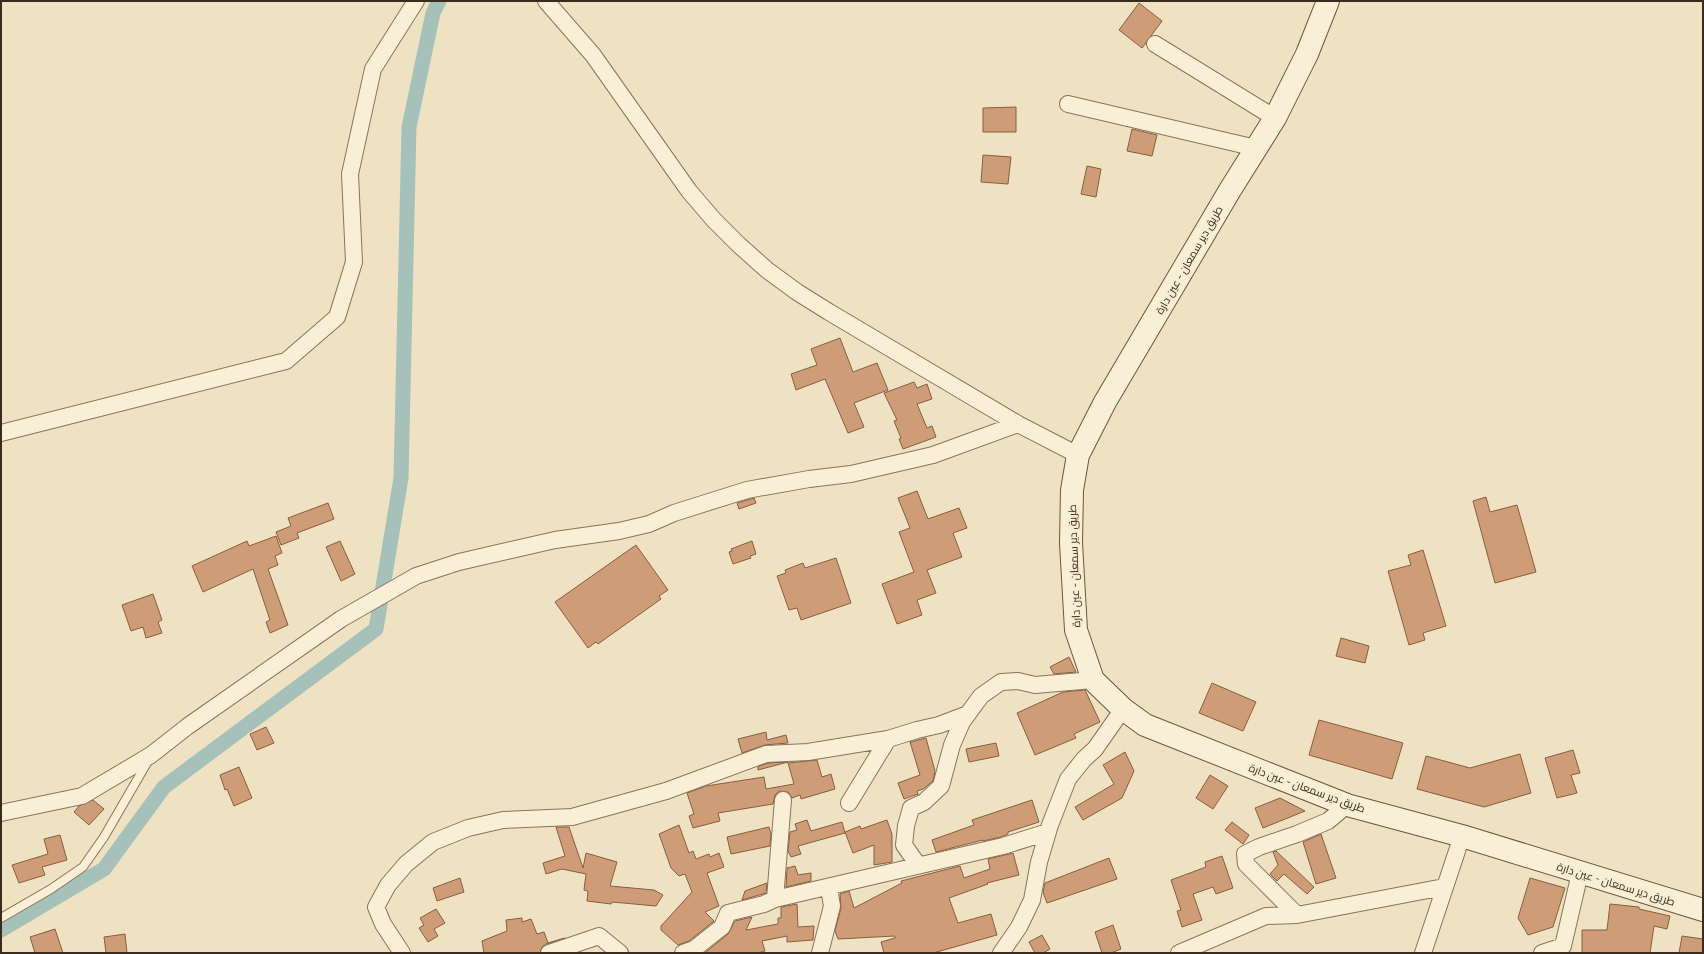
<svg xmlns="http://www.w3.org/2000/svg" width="1704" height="954" font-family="'IBM Plex Serif',Cairo,serif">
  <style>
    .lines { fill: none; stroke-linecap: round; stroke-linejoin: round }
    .canal { stroke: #a5c1ba; stroke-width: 15 }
    .building { fill: #ce9d78; stroke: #895d3f }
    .lane-casing { stroke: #897459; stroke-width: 10 }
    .street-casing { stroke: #897459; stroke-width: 18 }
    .secondary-casing { stroke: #6b553c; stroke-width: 24 }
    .lane { stroke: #f9efd6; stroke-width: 8 }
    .street { stroke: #f9efd6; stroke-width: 16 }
    .secondary { stroke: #f9efd6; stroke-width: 22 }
    .labels { text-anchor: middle; stroke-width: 3; stroke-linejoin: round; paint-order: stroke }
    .street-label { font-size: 11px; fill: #392b1e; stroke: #f6ecd2 }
  </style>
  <rect width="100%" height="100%" fill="#efe2c3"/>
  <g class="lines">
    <!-- canal -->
    <path class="canal" d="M 1,930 L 104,869 L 164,787 L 376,629 L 401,478 L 409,127 L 433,13 L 439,1"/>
  </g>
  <!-- building -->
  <path class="building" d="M 1139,3 L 1162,21 L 1142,48 L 1119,30 Z
    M 1016,107 L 1016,132 L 983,132 L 983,108 Z
    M 1132,129 L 1157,135 L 1152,156 L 1127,151 Z
    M 983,155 L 1011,157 L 1008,184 L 981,182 Z
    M 1087,166 L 1101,169 L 1096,197 L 1081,194 Z
    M 840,338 L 853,372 L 877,363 L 888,390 L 854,403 L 864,427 L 848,433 L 825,379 L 796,390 L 791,374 L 817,365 L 811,349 Z
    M 914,382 L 917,388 L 927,384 L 932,399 L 917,404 L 927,428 L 932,426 L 936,437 L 903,449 L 899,439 L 901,438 L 894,421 L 897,420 L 884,393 Z
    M 917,491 L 928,519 L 959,508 L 967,528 L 953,533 L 962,557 L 927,570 L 936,593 L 917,600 L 922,615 L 897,624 L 882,584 L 914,572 L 899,532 L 910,528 L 898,498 Z
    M 1486,497 L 1490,512 L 1517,505 L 1536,572 L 1495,583 L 1473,501 Z
    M 754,498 L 756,503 L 739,509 L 737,503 Z
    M 328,503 L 334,519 L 297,533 L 299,538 L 281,545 L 276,532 L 291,526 L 288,518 Z
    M 276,536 L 282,553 L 275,556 L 278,565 L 268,569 L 288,625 L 270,633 L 266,622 L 270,620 L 253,569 L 203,592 L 192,566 L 247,541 L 249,546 Z
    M 340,541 L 355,574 L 341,581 L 326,547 Z
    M 752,541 L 756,554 L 750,556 L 751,558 L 733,564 L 729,552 L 732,551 L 731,549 Z
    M 636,545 L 668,590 L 659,596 L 661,599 L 598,644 L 596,642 L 588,648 L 555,602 Z
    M 1423,550 L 1446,626 L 1423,633 L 1425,640 L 1409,645 L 1388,571 L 1411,565 L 1408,555 Z
    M 836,558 L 851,603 L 801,620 L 797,608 L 789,610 L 777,576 L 786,573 L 785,570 L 803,563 L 805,568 Z
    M 153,594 L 162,620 L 158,622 L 162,633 L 146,638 L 143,627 L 131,631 L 122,605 Z
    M 1341,638 L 1369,646 L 1365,663 L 1336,656 Z
    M 1069,657 L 1076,672 L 1054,674 L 1050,667 Z
    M 1212,683 L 1256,702 L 1243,731 L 1199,713 Z
    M 1085,690 L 1100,722 L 1074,734 L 1076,738 L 1035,755 L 1017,713 L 1063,692 Z
    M 1319,720 L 1403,743 L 1392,779 L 1309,755 Z
    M 266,727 L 274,743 L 257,750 L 250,734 Z
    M 766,732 L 767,740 L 786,735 L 788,743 L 765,745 L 742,753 L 738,739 Z
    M 926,738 L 935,771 L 933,781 L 923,789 L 917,791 L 918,794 L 904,799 L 898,783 L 920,775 L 910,742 Z
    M 996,743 L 999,756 L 969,762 L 966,749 Z
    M 1573,750 L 1580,773 L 1571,775 L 1577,793 L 1557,798 L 1545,758 Z
    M 1125,752 L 1134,771 L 1122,798 L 1083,820 L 1075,807 L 1114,784 L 1103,765 Z
    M 1520,754 L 1531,793 L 1484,807 L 1417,789 L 1426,756 L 1470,768 Z
    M 817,760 L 822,777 L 831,774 L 835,789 L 801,799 L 800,795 L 792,798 L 788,792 L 779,791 L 775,795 L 773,804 L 718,813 L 720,821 L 693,828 L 689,816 L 694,814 L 687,793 L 706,786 L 764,777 L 766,789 L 794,784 L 788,763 Z
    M 788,762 L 758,770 L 758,767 L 768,763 Z
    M 239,767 L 252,798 L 234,806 L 227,789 L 225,790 L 220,775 Z
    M 1210,775 L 1228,786 L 1213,809 L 1196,798 Z
    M 1280,798 L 1305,811 L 1263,828 L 1255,808 Z
    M 93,800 L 104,809 L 89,825 L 74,812 L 79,806 Z
    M 1032,800 L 1039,822 L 1008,832 L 1008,834 L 1001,837 L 983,841 L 983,840 L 936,852 L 932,840 L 974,825 L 972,820 Z
    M 807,820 L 811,831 L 842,822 L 845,833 L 798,846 L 801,854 L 791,857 L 788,851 L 790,832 L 797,830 L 795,824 Z
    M 887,820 L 892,834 L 892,862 L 874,865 L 874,845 L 853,853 L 845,832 L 860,826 L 861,829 Z
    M 1232,822 L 1249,835 L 1243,844 L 1225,830 Z
    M 679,825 L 689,853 L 693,851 L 696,859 L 709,854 L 710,857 L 719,853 L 724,867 L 707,873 L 719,906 L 705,912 L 714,921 L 689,941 L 678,945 L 661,930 L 661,926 L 692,892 L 685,874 L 679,876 L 671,868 L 659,834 Z
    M 556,827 L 569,827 L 583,868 L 586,853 L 617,862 L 610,886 L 654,890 L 663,895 L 656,906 L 612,902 L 611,904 L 587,901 L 588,891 L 584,890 L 586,874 L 562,869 L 546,874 L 543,863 L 565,856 Z
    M 769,827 L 771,834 L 770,846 L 731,854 L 727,837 Z
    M 1321,834 L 1336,878 L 1316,884 L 1303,842 Z
    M 60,835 L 67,860 L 42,867 L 45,875 L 19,883 L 12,865 L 48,854 L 44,839 Z
    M 1276,851 L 1314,887 L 1307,894 L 1284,874 L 1277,881 L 1270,874 L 1278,865 L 1273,852 Z
    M 1013,853 L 1019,875 L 987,883 L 988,884 L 949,898 L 958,923 L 991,914 L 997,935 L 933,953 L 884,953 L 881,942 L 895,938 L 895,936 L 838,939 L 835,931 L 841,908 L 840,894 L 849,891 L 854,908 L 902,883 L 901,881 L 960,866 L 964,878 L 990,869 L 988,859 Z
    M 1222,856 L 1233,888 L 1216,894 L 1213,887 L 1193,894 L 1202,920 L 1182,927 L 1177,911 L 1181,910 L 1171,880 L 1206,867 L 1205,862 Z
    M 1109,858 L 1117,879 L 1047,903 L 1043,892 L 1045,883 Z
    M 795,866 L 798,875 L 811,873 L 811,881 L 786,887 L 787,868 Z
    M 460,878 L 464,892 L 437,901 L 433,888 Z
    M 1530,878 L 1565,888 L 1553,927 L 1528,935 L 1518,918 Z
    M 767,883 L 766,893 L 742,900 L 745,891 Z
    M 797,904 L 798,927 L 814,926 L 813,940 L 787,942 L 787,936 L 762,941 L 765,951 L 758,953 L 707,953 L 706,952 L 728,934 L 735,921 L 752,917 L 746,930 L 778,924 L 778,918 L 781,918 L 781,907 Z
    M 1610,904 L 1639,907 L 1639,909 L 1670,916 L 1667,929 L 1654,926 L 1650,953 L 1582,953 L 1582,930 L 1607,930 Z
    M 436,909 L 445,923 L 434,929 L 438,936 L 428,942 L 419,928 L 424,925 L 420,918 Z
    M 522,918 L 522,922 L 531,919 L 537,934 L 544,932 L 548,943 L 565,938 L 546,944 L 542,947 L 540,953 L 484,953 L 482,941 L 507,931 L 506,920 Z
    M 1113,925 L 1121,949 L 1111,953 L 1102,953 L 1095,932 Z
    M 55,929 L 63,953 L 35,953 L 30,937 Z
    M 125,934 L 127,953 L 106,953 L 104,937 Z
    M 1042,935 L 1050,949 L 1043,953 L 1035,953 L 1029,942 Z
    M 1682,936 L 1703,939 L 1703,953 L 1679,953 Z"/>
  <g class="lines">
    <!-- lane casing -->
    <g class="lane-casing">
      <path id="lane" d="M 1,918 L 51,889 L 83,867 L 104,837 L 148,761"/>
    </g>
    <!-- street casing -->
    <g class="street-casing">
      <path id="street" d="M 546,1 L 593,55 L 689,191 L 713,219 L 739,245 L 767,270 L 797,292 L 829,312 L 1018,424 L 1078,455
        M 1155,44 L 1275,118
        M 1068,104 L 1256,148
        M 1,433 L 286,361 L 337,317 L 354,262 L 350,174 L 373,69 L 416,1
        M 849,803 L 888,739
        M 1,813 L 82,796 L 151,755 L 188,726 L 341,619 L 416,576 L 459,562 L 555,540 L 619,531 L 649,524 L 674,513 L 747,490 L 809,479 L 851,474 L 933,455 L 1018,424
        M 918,865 L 904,845 L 906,826 L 911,808 L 924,802 L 941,786 L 952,745 L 962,722 L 981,696 L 1001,682 L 1018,681 L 1035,685 L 1093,680
        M 775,899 L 783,800
        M 1297,915 L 1246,864 L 1245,854 L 1259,847 L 1297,834 L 1328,821 L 1347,805
        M 402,953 L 383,924 L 376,907 L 388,885 L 406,864 L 433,842 L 468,828 L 503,820 L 572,817 L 666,791 L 766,754 L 808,752 L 888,739 L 917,730 L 939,725 L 968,714
        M 549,953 L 599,936 L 620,953
        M 683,953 L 694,949 L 722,927 L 728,913 L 764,904 L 775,899 L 1003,846 L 1048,832
        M 820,953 L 832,906 L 829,888
        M 1001,953 L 1019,927 L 1032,900 L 1039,862 L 1050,825 L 1068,779 L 1084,759 L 1095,749 L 1123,709
        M 1179,953 L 1266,916 L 1297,915 L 1444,887
        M 1423,953 L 1462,836
        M 1542,953 L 1563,946 L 1580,873"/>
    </g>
    <!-- secondary casing -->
    <g class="secondary-casing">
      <path id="secondary" d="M 1328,1 L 1307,54 L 1275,118 L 1230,190 L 1105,402 L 1078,455 L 1072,490 L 1071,543 L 1076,630 L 1093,680 L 1123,709 L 1145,725 L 1347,805 L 1462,836 L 1703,910"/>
    </g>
    <!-- lane -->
    <use href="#lane" class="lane"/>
    <!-- street -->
    <use href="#street" class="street"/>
    <!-- secondary -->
    <use href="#secondary" class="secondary"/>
  </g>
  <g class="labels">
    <!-- street labels -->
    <g class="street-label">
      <text transform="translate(1189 260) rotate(-60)" y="4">طريق دير سمعان - عين دارة</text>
      <text transform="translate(1074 566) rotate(-92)" y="4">طريق دير سمعان - عين دارة</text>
      <text transform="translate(1307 788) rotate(20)" y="4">طريق دير سمعان - عين دارة</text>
      <text transform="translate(1616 884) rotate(17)" y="4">طريق دير سمعان - عين دارة</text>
    </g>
  </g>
  <!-- border -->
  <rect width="1704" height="954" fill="none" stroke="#392b1e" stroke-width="4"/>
</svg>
